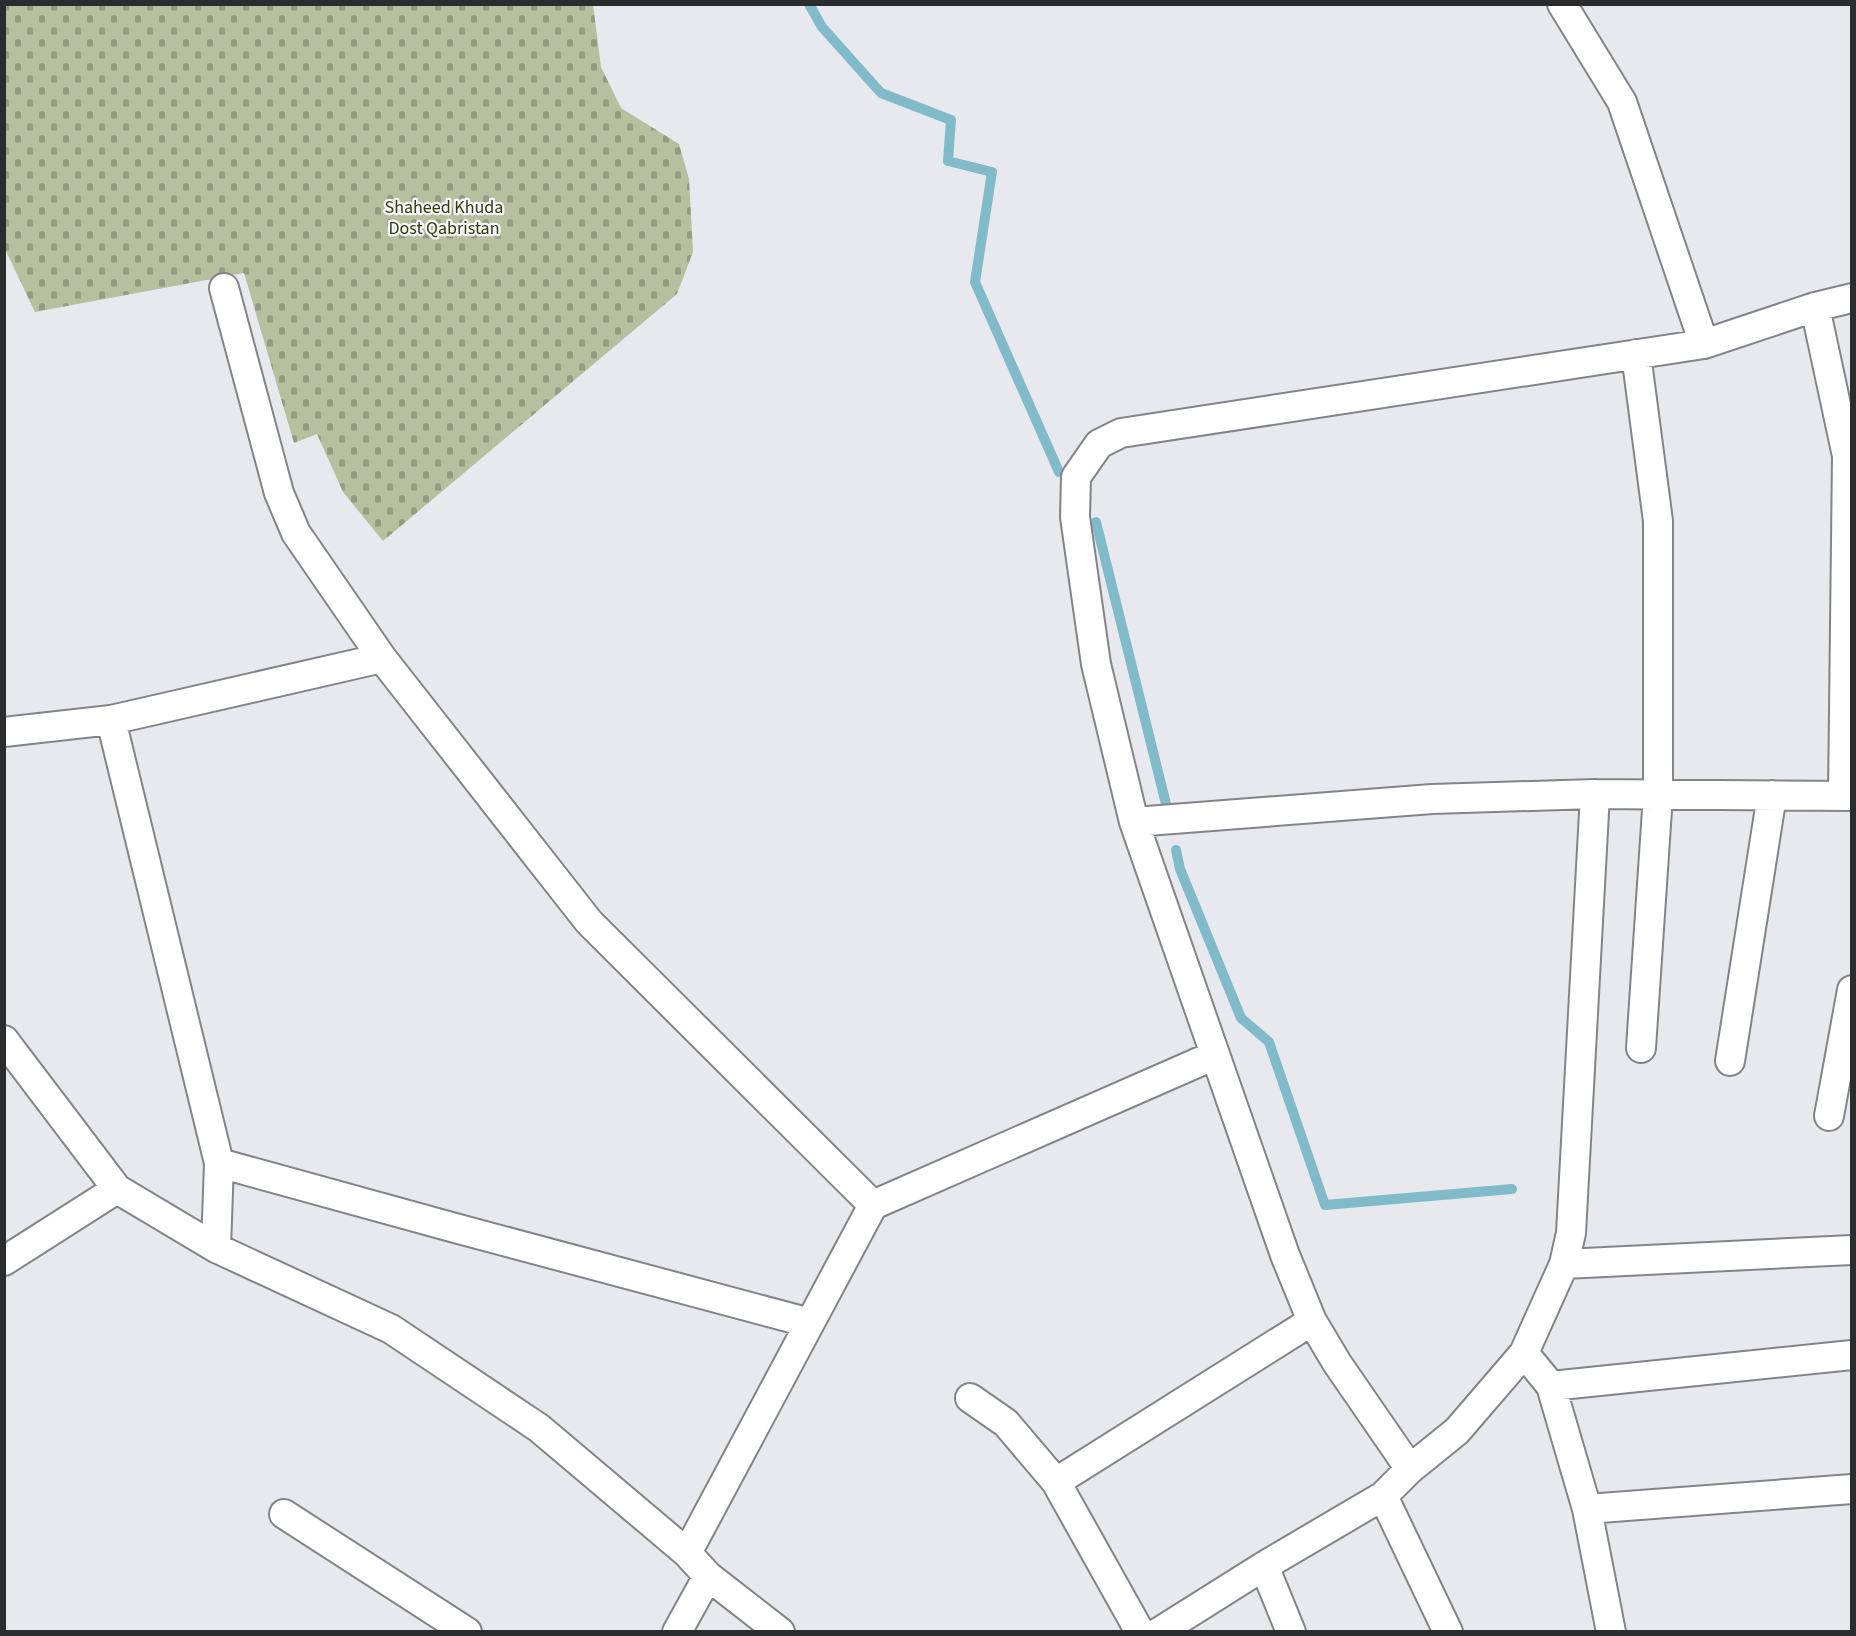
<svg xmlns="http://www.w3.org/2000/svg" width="1856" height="1636" font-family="'Source Sans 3',sans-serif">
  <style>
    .cemetery { fill: url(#cemetery-stones) }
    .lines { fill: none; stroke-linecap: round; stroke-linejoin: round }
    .stream { stroke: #81bbca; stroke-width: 10 }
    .minor-casing { stroke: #828489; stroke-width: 32 }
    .minor { stroke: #fff; stroke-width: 28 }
    .labels { text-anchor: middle; stroke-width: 4.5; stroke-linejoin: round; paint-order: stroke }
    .park-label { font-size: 18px; fill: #333c05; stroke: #f4f7fc }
  </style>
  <defs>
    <pattern id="cemetery-stones" width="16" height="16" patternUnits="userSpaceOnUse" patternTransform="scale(1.5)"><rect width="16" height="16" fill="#b7bf9e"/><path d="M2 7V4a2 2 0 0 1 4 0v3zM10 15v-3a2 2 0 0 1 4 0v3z" fill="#959b81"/></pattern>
  </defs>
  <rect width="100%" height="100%" fill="#e7e9ef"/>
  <!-- cemetery -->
  <path class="cemetery" d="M 593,4 L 601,67 L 621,108 L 679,144 L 689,179 L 693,252 L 677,294 L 383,541 L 343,492 L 317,434 L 294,443 L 244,273 L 35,312 L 5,249 L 5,5 Z"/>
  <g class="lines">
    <!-- stream -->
    <path class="stream" d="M 809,4 L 822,27 L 881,93 L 951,120 L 948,161 L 992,172 L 975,282 L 1059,472
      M 1096,522 L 1167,808
      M 1176,850 L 1180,869 L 1241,1018 L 1269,1042 L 1325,1205 L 1512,1189"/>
    <!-- minor casing -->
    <g class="minor-casing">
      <path id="minor" d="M 1562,4 L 1622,102 L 1704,344
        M 224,288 L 279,493 L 296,533 L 382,658 L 589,922 L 873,1205
        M 1815,307 L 1847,456 L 1843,796
        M 1636,354 L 1658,521 L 1658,795 L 1641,1048
        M 111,720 L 219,1163 L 216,1248
        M 4,732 L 111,720 L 382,658
        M 1134,822 L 1432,799 L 1595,794 L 1852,796
        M 4,1040 L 117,1189 L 216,1248 L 391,1329 L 539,1428 L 687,1553 L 708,1576 L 780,1632
        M 1730,1061 L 1772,795
        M 1829,1116 L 1852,990
        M 219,1163 L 455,1228 L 810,1323
        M 4,1261 L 117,1189
        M 1564,1264 L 1852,1250
        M 1524,1353 L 1551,1386 L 1587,1509 L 1611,1632
        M 1551,1386 L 1852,1355
        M 970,1398 L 1006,1423 L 1056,1482 L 1140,1632
        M 1410,1469 L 1337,1363 L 1312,1321 L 1285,1255 L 1134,822 L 1096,664 L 1075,517 L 1076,477 L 1099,444 L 1121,433 L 1704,344 L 1815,307 L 1852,298
        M 1056,1482 L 1312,1321
        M 1383,1496 L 1448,1632
        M 1587,1509 L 1852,1489
        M 284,1514 L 467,1632
        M 687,1553 L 873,1205 L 1215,1055
        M 1264,1566 L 1291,1632
        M 677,1632 L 708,1576
        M 1159,1632 L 1264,1566 L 1383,1496 L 1410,1469 L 1457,1431 L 1524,1353 L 1564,1264 L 1571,1233 L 1595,794"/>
    </g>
    <!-- minor -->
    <use href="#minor" class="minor"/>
  </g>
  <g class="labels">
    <!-- park labels -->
    <g class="park-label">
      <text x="444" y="213">Shaheed Khuda<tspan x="444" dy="21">Dost Qabristan</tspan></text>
    </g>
  </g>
  <!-- border -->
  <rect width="1856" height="1636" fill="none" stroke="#2b2c2e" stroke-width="12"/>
</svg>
